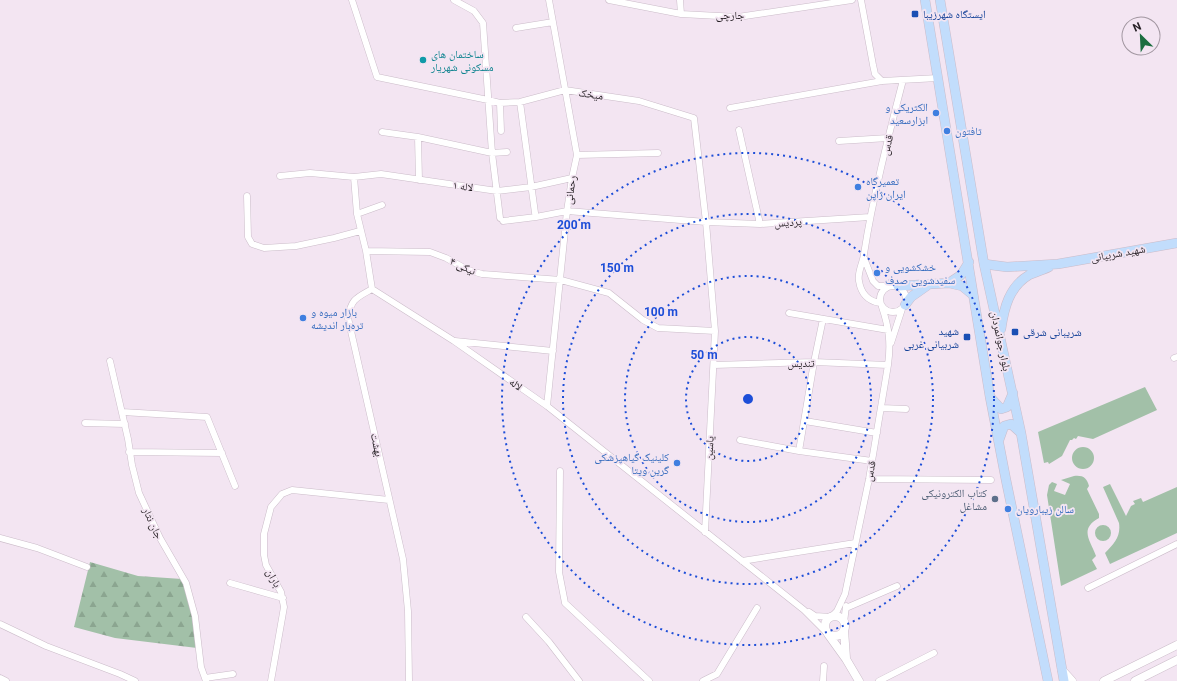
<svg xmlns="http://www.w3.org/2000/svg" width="1177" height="681" font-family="Roboto,'Noto Naskh Arabic',sans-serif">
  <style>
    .green { fill: #a2c0a8 }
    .forest { fill: url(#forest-firs) }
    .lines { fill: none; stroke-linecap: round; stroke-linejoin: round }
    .minor-casing { stroke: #cbbcc9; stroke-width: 7 }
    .tertiary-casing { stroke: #cbbcc9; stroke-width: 9 }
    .secondary-casing { stroke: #cbbcc9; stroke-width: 10 }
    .minor { stroke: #fff; stroke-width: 6 }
    .tertiary { stroke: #fff; stroke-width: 8 }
    .secondary { stroke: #c2ddfc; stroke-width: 9 }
    .ring { fill: none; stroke: #1d4ed8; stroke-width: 2; stroke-dasharray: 2 4 }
    .transit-dot { fill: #1a4fb4; stroke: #f3e5f2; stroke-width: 1.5 }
    .culture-dot { fill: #0f9aa8; stroke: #f3e5f2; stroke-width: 1.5 }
    .shop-dot { fill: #3f7fe0; stroke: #f3e5f2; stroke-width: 1.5 }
    .service-dot { fill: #5c6f8a; stroke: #f3e5f2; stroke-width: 1.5 }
    .labels { text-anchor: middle; stroke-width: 3.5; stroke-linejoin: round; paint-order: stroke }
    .transit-label { font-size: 11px; fill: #164399; stroke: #f3e5f2; text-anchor: start }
    .street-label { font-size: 11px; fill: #251f24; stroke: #f3e5f2 }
    .culture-label { font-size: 11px; fill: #0d838f; stroke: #f3e5f2; text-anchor: start }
    .shop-label { font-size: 11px; fill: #366cbe; stroke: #f3e5f2; text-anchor: start }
    .service-label { font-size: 11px; fill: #4e5e75; stroke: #f3e5f2; text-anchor: end }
    .centre { fill: #1d4ed8; stroke: #f3e5f2; stroke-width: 2 }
    .ring-label { font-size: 12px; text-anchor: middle; font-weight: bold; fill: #1d4ed8; stroke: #f3e5f2; stroke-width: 3.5; stroke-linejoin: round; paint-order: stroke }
  </style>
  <defs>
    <pattern id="forest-firs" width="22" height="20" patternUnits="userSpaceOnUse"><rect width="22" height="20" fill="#a2c0a8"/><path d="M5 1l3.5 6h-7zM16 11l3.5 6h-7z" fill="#8ba590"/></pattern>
  </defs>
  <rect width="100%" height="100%" fill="#f3e5f2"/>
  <!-- green -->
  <path class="green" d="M 1145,387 L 1157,410 L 1093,439 L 1078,436 L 1076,439 L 1074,438 L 1072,440 L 1070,440 L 1062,456 L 1049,464 L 1048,462 L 1044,463 L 1038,432 Z
    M1072 458a11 11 0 1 1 22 0a11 11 0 1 1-22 0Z
    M 1074,476 C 1083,475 1087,478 1089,486 L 1087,489 L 1099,514 L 1099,518 C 1079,529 1090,540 1096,556 L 1092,560 L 1097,569 L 1061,586 L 1047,495 L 1049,485 L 1052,482 L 1057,484 L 1054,491 L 1065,495 L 1070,484 L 1061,480 Z
    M 1110,484 L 1126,516 L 1131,506 L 1135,504 L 1133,501 L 1141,498 L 1143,502 L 1177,487 L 1177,533 L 1110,564 L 1105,553 C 1114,544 1121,537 1119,523 L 1103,487 Z
    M1095 533a8 8 0 1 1 16 0a8 8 0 1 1-16 0Z"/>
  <!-- forest -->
  <path class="forest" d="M 90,562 L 138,576 L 182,579 L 189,591 L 197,648 L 115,638 L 74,627 Z"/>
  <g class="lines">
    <!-- minor casing -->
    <g class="minor-casing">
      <path id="minor" d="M 352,0 L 377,77 L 488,100 L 500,103 L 520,102 L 565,90 L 639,101 L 694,118 L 706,222 L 715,331 L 705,532
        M 454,0 L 474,11 L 483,23 L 492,153 L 500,218
        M 609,0 L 681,14 L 738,17 L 852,0
        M 680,0 L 681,14
        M 861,0 L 873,65 L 875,74 L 882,81
        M 516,28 L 553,22
        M 520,102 L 535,213
        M 500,103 L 501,131
        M 730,108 L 882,81 L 938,78
        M 739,130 L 760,224
        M 382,132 L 418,137 L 492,153 L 507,152
        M 418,137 L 419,180
        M 839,141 L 888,138
        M 577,155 L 658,153
        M 280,176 L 310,173 L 354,177 L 381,174 L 497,191 L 531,187 L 572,178
        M 354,177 L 357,214 L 366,251 L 372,289 L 454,341 L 547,406 L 804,610 L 828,634
        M 247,196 L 248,237 L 252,244 L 264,248 L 296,246 L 334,238 L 360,231
        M 357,214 L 382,205
        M 503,221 L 536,217 L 567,211 L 706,222 L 760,224 L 870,217
        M 366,251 L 430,252 L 446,258 L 468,270 L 482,274 L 561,280 L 609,293 L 643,320 L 658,328 L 715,331
        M 864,258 L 873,281 L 878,286 L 889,286
        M880 299a13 13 0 1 1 26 0a13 13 0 1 1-26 0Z
        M 372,289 C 356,298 351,299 348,318 L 403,559 L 408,611 L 409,681
        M 880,303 C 868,301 861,294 859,281 C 857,273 863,263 864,254 C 873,196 888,138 903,80
        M 789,313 L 888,330
        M 455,341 L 553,351
        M 891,343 L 902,309
        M 1174,358 L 1177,357
        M 110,361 L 128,439 L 132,465 L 139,493 L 160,538 L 186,583 L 195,616 L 201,667 L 206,681
        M 714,365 L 814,362 L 888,365
        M 547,406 L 567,211 L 572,178 L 577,155 L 549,0
        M 881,408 L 906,409
        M 122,412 L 207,417 L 235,486
        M 805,421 L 877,433
        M 85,423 L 125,424
        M 740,440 L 799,451 L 872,461
        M 799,451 L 814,362 L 823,319
        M 129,452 L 222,453
        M 560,471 L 559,572 L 565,603 L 649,681
        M 869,479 L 991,480
        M 0,538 L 37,548 L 87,567
        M 742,561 L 855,543
        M 230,583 L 283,598
        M 1088,588 L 1177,544
        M 846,608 L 897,586
        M 809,612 L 815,616 L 831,617 L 837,611 L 845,594 L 869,479 L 888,365 C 891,343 889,328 882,307
        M 526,617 L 549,642 L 579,681
        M 844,623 L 846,606
        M 0,624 L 46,646 L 120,674 L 135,681
        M 0,678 L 6,681
        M 205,678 L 233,674
        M 271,681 L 284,607 L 281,592 L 266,565 L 264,555 L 264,534 L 271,507 L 282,494 L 292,490 L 389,500
        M 703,681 L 717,674 L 757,608
        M 823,681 L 824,666
        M 879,681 L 934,653"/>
    </g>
    <!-- tertiary casing -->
    <g class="tertiary-casing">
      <path id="tertiary" d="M825 626a10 10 0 1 1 20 0a10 10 0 1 1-20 0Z
        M 844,630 L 846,658
        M 828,634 L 846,659 L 859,681
        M 1062,670 L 1072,681
        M 1104,681 L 1177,645
        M 1135,681 L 1177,660"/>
    </g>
    <!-- secondary casing -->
    <g class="secondary-casing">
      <path id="secondary" d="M 925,0 L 990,397 L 1006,480 L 1048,681
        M 940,0 L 984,264 L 1021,433 L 1064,681
        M 984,264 L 1007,267 L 1058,264 L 1177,243
        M 949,283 L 961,275 L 969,262
        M 898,286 L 949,283 L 962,286 L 973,295
        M 905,305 L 911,297 L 928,285
        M 1001,329 C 1004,308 1009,287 1029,275 C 1035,272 1043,270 1049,267
        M 991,398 L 1001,409 L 1007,407 L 1013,393
        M 999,440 L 1004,426 L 1011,424 L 1021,433"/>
    </g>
    <!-- minor -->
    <use href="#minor" class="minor"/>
    <!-- tertiary -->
    <use href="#tertiary" class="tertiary"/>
    <!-- secondary -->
    <use href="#secondary" class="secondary"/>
  </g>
  <!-- distance rings -->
  <g class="ring">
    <circle cx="748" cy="399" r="62"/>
    <circle cx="748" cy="399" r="123"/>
    <circle cx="748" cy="399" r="185"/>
    <circle cx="748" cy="399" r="246"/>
  </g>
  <!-- markers -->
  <g class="transit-dot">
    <rect x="911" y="10" width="8" height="8" rx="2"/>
    <rect x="1011" y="328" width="8" height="8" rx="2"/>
    <rect x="963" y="333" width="8" height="8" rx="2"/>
  </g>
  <circle class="culture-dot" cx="423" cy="60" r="4"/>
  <g class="shop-dot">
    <circle cx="936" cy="113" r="4"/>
    <circle cx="947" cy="131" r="4"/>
    <circle cx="858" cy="187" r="4"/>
    <circle cx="877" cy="273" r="4"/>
    <circle cx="303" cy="318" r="4"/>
    <circle cx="677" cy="463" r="4"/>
    <circle cx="1008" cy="509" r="4"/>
  </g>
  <circle class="service-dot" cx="995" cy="499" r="4"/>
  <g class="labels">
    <!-- transit labels -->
    <g class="transit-label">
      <text x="923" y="18">ایستگاه شهرزیبا</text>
      <text x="959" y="335" text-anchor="end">شهید<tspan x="959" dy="13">شربیانی غربی</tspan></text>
      <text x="1023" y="336">شریبانی شرقی</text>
    </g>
    <!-- street labels -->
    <g class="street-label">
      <text x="730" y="19">جارچی</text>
      <text transform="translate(591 94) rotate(9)" y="4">میخک</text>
      <text transform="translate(887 145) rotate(-77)" y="4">قدس</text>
      <text transform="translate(463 186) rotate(8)" y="4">لاله ۱</text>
      <text transform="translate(570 190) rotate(-82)" y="4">رحمانی</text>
      <text transform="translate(788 222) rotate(-4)" y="4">پردیس</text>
      <text transform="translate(1118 253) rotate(-10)" y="4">شهید شربیانی</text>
      <text transform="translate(463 266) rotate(25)" y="4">نیکی ۴</text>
      <text transform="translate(1001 341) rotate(78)" y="4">بلوار جوانمردان</text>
      <text transform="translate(801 363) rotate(-1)" y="4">تندیس</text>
      <text transform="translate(516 384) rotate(35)" y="4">لاله</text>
      <text transform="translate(377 445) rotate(78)" y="4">بهشت</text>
      <text transform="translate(709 448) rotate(-87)" y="4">یاسین</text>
      <text transform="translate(870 471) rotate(-80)" y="4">قدس</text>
      <text transform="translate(153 523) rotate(65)" y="4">جان نثار</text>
      <text transform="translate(274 578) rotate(61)" y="4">باران</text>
    </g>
    <!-- culture labels -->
    <g class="culture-label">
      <text x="431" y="58">ساختمان های<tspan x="431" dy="13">مسکونی شهریار</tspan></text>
    </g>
    <!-- shop labels -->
    <g class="shop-label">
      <text x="928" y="111" text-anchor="end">الکتریکی و<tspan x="928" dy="13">ابزارسعید</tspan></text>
      <text x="955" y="135">تافتون</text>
      <text x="866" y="185">تعمیرگاه<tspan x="866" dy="13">ایران ژاپن</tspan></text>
      <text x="885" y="271">خشکشویی و<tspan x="885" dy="13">سفیدشویی صدف</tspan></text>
      <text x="311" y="316">بازار میوه و<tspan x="311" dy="13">تره‌بار اندیشه</tspan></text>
      <text x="669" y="461" text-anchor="end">کلینیک گیاهپزشکی<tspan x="669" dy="13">گرین ویتا</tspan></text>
      <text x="1016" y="513">سالن زیبارویان</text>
    </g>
    <!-- service labels -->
    <g class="service-label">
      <text x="987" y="497">کتاب الکترونیکی<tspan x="987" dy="13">مشاغل</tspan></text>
    </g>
  </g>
  <circle cx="748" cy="399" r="6" class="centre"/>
  <g class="ring-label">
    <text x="574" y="229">200 m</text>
    <text x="617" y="272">150 m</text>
    <text x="661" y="316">100 m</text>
    <text x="704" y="359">50 m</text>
  </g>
  <!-- north arrow -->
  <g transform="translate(1141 36) rotate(336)"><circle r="19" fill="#f3e5f2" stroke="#a196a0"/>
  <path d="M0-3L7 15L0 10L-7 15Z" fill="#1c6e40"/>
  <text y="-6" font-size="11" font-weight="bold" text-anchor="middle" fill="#251f24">N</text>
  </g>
</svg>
